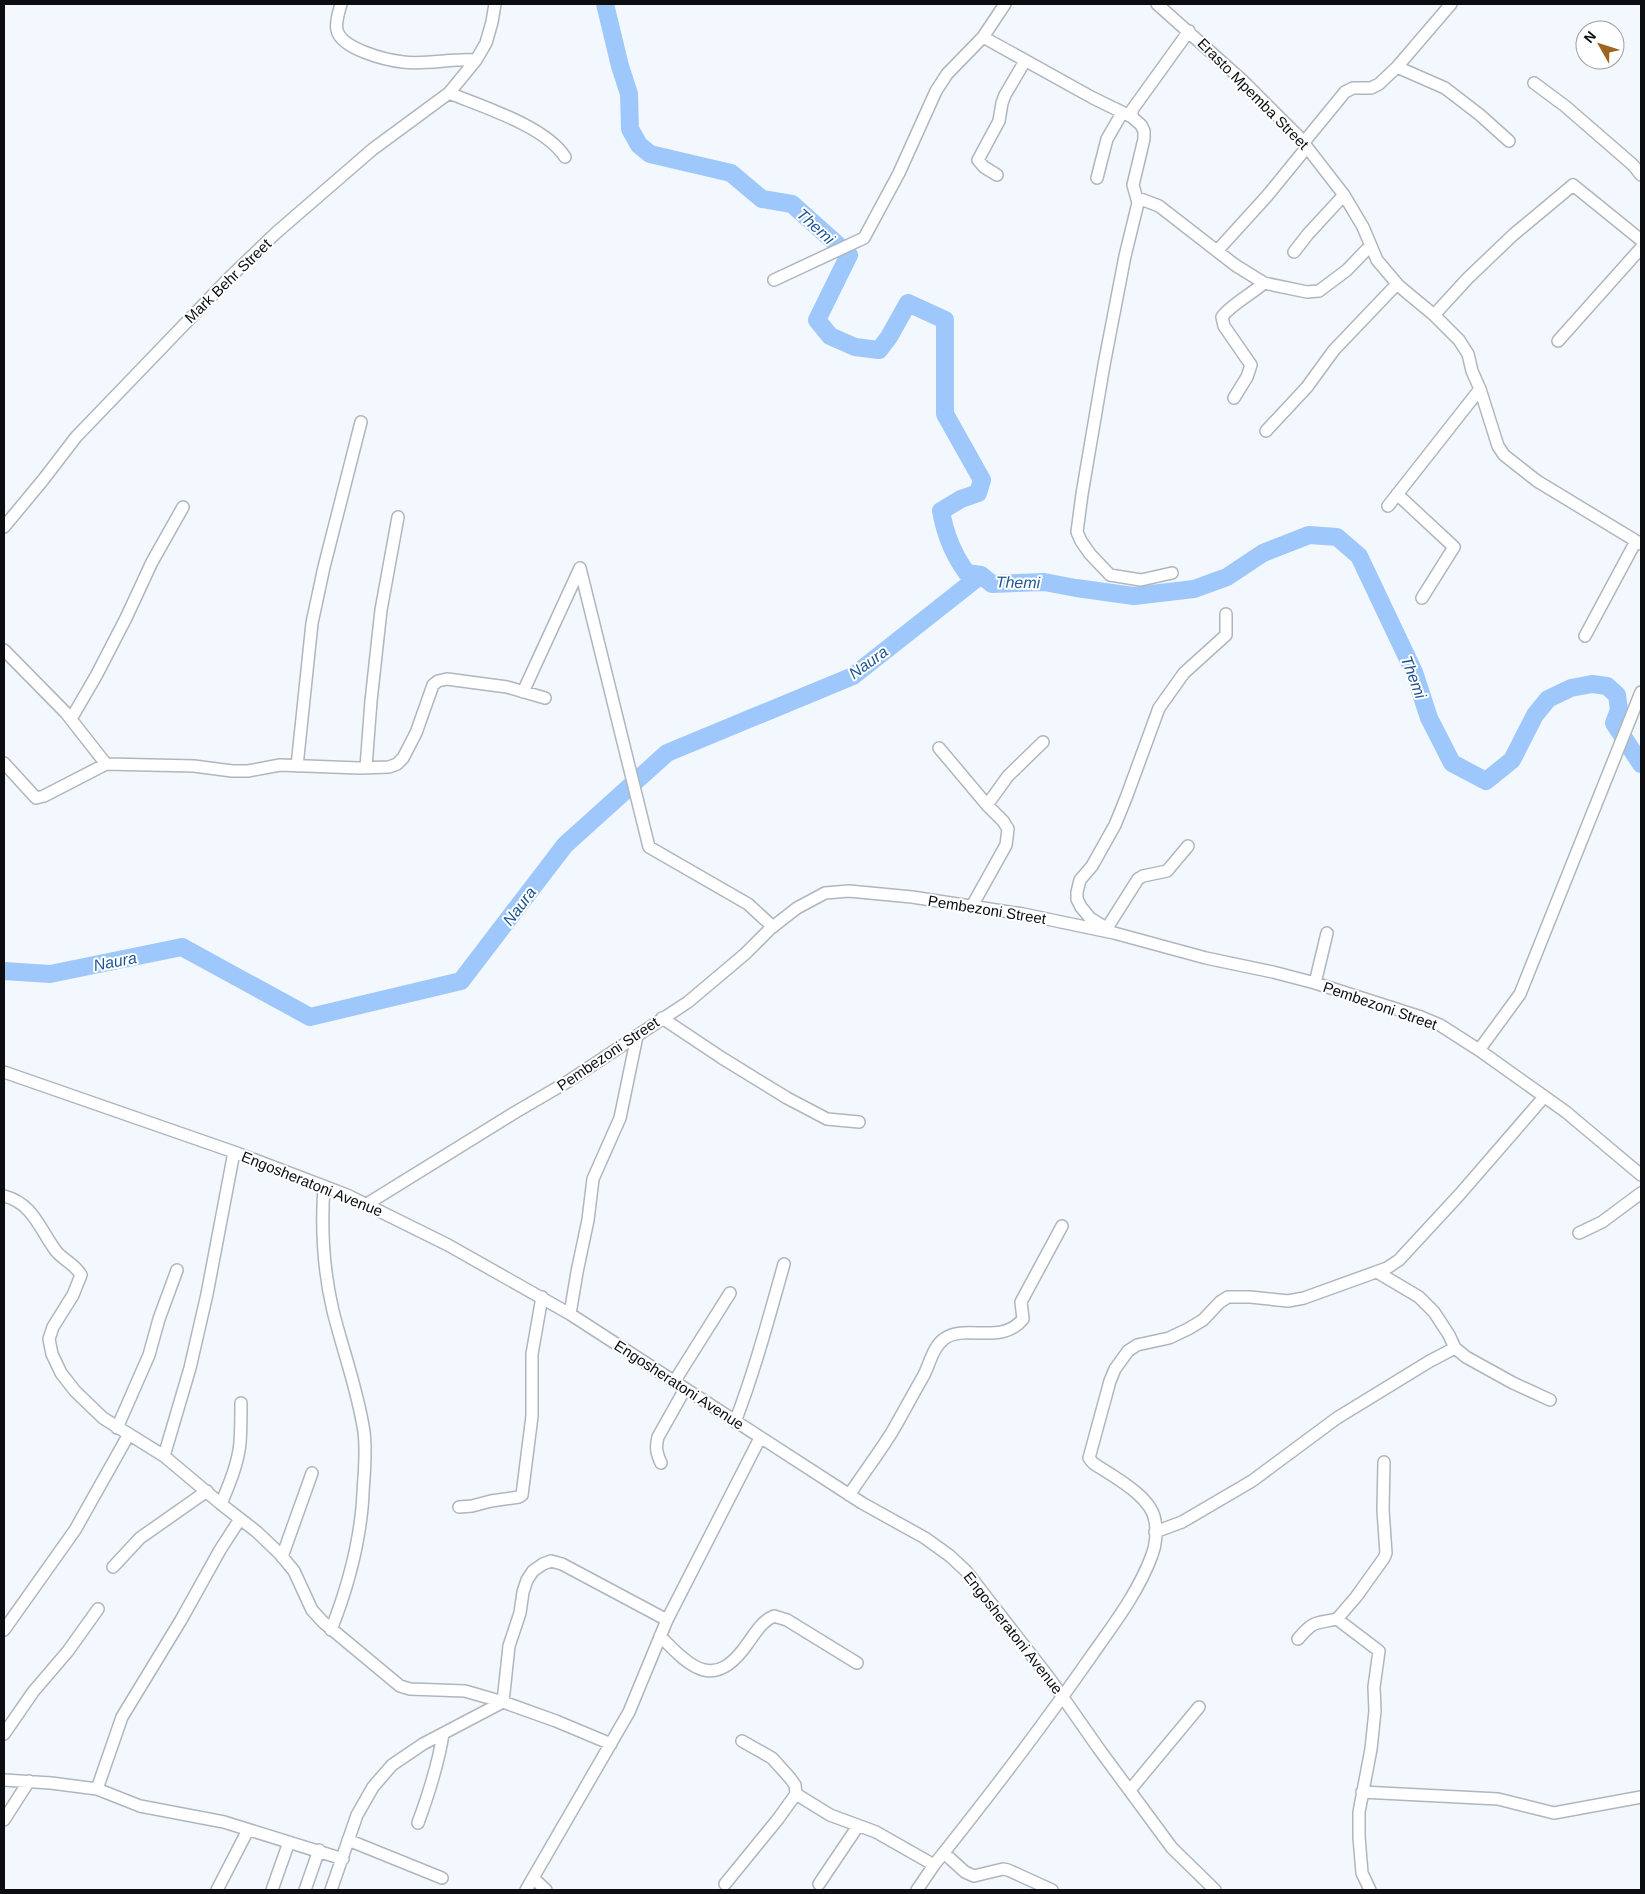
<svg xmlns="http://www.w3.org/2000/svg" width="1645" height="1894" font-family="Helvetica,sans-serif">
  <style>
    .lines { fill: none; stroke-linecap: round; stroke-linejoin: round }
    .river { stroke: #9ec8fc; stroke-width: 18 }
    .minor-casing { stroke: #b0b6bd; stroke-width: 14 }
    .minor { stroke: #fff; stroke-width: 11 }
    .labels { text-anchor: middle; stroke-width: 4; stroke-linejoin: round; paint-order: stroke }
    .street-label { font-size: 15px; fill: #0b0d10; stroke: #fff }
    .water-label { font-size: 16px; font-style: italic; fill: #1d5592; stroke: #fff }
  </style>
  <rect width="100%" height="100%" fill="#f3f8fe"/>
  <g class="lines">
    <!-- river -->
    <path class="river" d="M 605,4 L 620,66 L 629,94 L 630,129 L 639,145 L 650,154 L 731,173 L 762,199 L 792,204 L 849,255 L 817,320 L 830,336 L 855,347 L 879,350 L 889,337 L 908,303 L 945,320 L 945,414 L 982,480 L 978,493 L 961,499 L 941,511 C 945,533 954,556 967,573 L 981,575 L 992,584 L 1044,582 L 1076,588 L 1134,596 L 1194,589 L 1227,577 L 1263,553 L 1309,535 L 1337,537 L 1359,556 L 1414,672 L 1429,718 L 1452,763 L 1486,781 L 1512,760 L 1535,715 L 1548,699 L 1571,688 L 1592,684 L 1607,686 L 1617,695 L 1619,710 L 1614,723 L 1641,764
      M 4,971 L 50,974 L 182,947 L 310,1017 L 461,981 L 565,845 L 667,753 L 853,676 L 981,575"/>
    <!-- minor casing -->
    <g class="minor-casing">
      <path id="minor" d="M 341,4 C 339,12 335,22 337,30 C 341,49 386,60 403,62 C 427,65 452,58 476,60
        M 1157,4 L 1242,80 L 1299,137 L 1344,195 L 1363,227 L 1377,260 L 1399,286 L 1434,315 L 1459,340 L 1468,354 L 1472,371 L 1480,389 L 1498,446 L 1504,455 L 1537,481 L 1641,544
        M 983,37 L 1093,98 L 1132,117
        M 1397,67 L 1445,88 L 1480,115 L 1509,141
        M 1534,83 L 1565,106 L 1633,165 L 1641,175
        M 449,93 C 483,107 545,126 565,157
        M 1304,142 L 1345,92 L 1353,88 L 1371,88 L 1379,84 L 1397,67 L 1451,4
        M 997,175 L 984,167 L 978,160 L 999,121 L 1002,103 L 1005,95 L 1025,61
        M 1097,178 L 1107,139 L 1122,113
        M 1138,198 L 1159,206 L 1235,265 L 1264,283 L 1307,292 L 1319,291 L 1347,270 L 1370,246
        M 1217,251 L 1267,196 L 1307,147
        M 1294,252 L 1308,234 L 1344,195
        M 774,280 L 864,238 L 899,173 L 936,91 L 947,74 L 983,37 L 1005,4
        M 1434,315 L 1468,278 L 1513,235 L 1573,185 L 1641,240
        M 1558,341 L 1641,248
        M 1234,398 L 1247,377 L 1251,365 L 1224,326 L 1222,317 C 1229,306 1253,293 1264,283
        M 1266,431 L 1307,387 L 1334,350 L 1397,284
        M 1397,494 L 1454,547 L 1422,598
        M 1388,506 L 1480,389
        M 4,527 L 43,480 L 76,437 L 229,278 L 277,232 L 373,149 L 449,93 L 476,60 L 486,43 L 492,22 L 495,4
        M 580,568 L 649,847 L 748,904 L 773,927
        M 1172,573 L 1141,580 L 1110,575 L 1090,554 L 1081,541 L 1077,532 L 1082,494 L 1104,365 L 1125,256 L 1138,203 L 1133,185 L 1144,139 L 1144,131 L 1141,125 L 1132,117 L 1132,110 L 1189,31
        M 1585,636 L 1636,541
        M 4,650 L 66,713 L 106,764
        M 523,692 L 580,568
        M 71,719 L 96,676 L 126,618 L 152,562 L 183,507
        M 939,748 L 987,805 L 1003,821 L 1008,829 L 1006,845 L 972,906
        M 4,763 L 36,798 L 44,796 L 106,764 L 194,766 L 232,771 L 248,771 L 280,765 L 359,768 L 389,767 L 397,764 L 403,758 L 416,733 L 433,685 L 438,681 L 447,679 L 507,687 L 545,698
        M 297,766 L 312,623 L 324,567 L 361,422
        M 366,767 L 371,701 L 381,610 L 398,517
        M 987,805 L 1008,776 L 1043,742
        M 1106,928 L 1090,918 L 1081,907 L 1077,899 L 1077,892 L 1080,880 L 1092,866 L 1115,825 L 1126,798 L 1159,708 L 1184,673 L 1226,635 L 1226,614
        M 1107,928 L 1138,879 L 1143,876 L 1167,871 L 1188,846
        M 1315,983 L 1327,933
        M 662,1018 L 722,1058 L 787,1098 L 827,1119 L 859,1122
        M 1479,1050 L 1520,994 L 1641,692
        M 4,1072 L 234,1152 L 347,1195 L 448,1245 L 570,1314 L 862,1503 L 925,1538 L 950,1556 L 966,1571 L 1050,1679 L 1099,1749 L 1172,1848 L 1215,1890
        M 324,1186 C 321,1228 323,1269 333,1311 C 343,1351 358,1391 364,1432 C 366,1447 365,1463 364,1478 C 363,1488 363,1498 362,1508 C 358,1549 346,1592 331,1630
        M 4,1196 C 33,1203 40,1230 56,1251 C 63,1260 75,1264 81,1275 L 73,1295 L 53,1327 L 49,1339 L 52,1354 L 61,1373 L 75,1391 L 103,1418 L 164,1456 L 221,1504 L 257,1532 L 280,1554 L 294,1571 L 312,1610 L 323,1622 L 400,1686 L 410,1689 L 465,1691 L 503,1702 L 556,1721 L 611,1744
        M 367,1204 L 514,1113 L 567,1082 L 688,1002 L 745,954 L 770,929 L 797,908 L 825,893 L 849,891 L 912,897 L 1023,914 L 1114,933 L 1206,958 L 1273,972 L 1315,983 L 1421,1017 L 1440,1025 L 1479,1050 L 1566,1112 L 1641,1175
        M 1579,1233 L 1602,1222 L 1641,1193
        M 1377,1272 L 1419,1297 L 1434,1312 L 1449,1335 L 1455,1348 L 1466,1357 L 1513,1383 L 1550,1400
        M 570,1314 L 577,1272 L 588,1220 L 593,1179 L 620,1118 L 637,1036
        M 674,1382 L 730,1293
        M 735,1422 C 755,1370 769,1317 784,1264
        M 117,1428 L 149,1355 L 159,1319 L 177,1270
        M 164,1456 L 190,1368 L 207,1294 L 234,1152
        M 661,1463 C 657,1454 655,1448 658,1437 L 685,1389
        M 849,1495 C 863,1474 879,1453 892,1432 C 903,1413 913,1394 924,1375 C 930,1363 933,1347 944,1339 C 965,1323 1001,1346 1023,1319 L 1021,1302 L 1062,1226
        M 221,1504 C 229,1485 238,1464 240,1443 C 241,1430 241,1416 241,1403
        M 459,1507 L 472,1506 L 491,1501 L 519,1497 L 522,1495 L 532,1416 L 532,1354 L 542,1297
        M 1155,1532 L 1182,1522 L 1252,1481 L 1337,1418 L 1430,1361 L 1455,1348
        M 282,1557 L 312,1473
        M 113,1567 L 140,1538 L 207,1491
        M 1337,1619 L 1379,1651 L 1374,1687 L 1375,1711 L 1371,1749 L 1359,1812 L 1359,1837 L 1362,1873 L 1370,1890
        M 4,1630 L 75,1530 L 129,1434
        M 660,1636 C 692,1669 715,1691 748,1643 C 756,1632 762,1621 774,1616 L 787,1620 L 857,1663
        M 1298,1639 C 1314,1620 1315,1624 1337,1619 L 1356,1597 L 1384,1558 L 1386,1553 L 1383,1510 L 1384,1462
        M 4,1734 L 33,1692 L 68,1651 L 98,1609
        M 4,1780 L 51,1783 L 97,1789 L 140,1806 L 224,1822 L 343,1859
        M 97,1789 L 122,1717 L 181,1620 L 220,1550 L 240,1519
        M 1130,1790 L 1199,1707
        M 1362,1792 L 1498,1799 L 1554,1813 L 1641,1797
        M 796,1794 L 830,1815 L 876,1832 L 934,1865
        M 4,1820 L 29,1781
        M 418,1823 C 429,1793 438,1766 443,1734
        M 348,1840 L 442,1878
        M 944,1853 L 965,1872 L 974,1876 L 1003,1869 L 1008,1870 L 1052,1890
        M 533,1878 L 546,1890
        M 725,1884 L 778,1819 L 796,1794 L 795,1785 L 790,1778 L 772,1758 L 742,1741
        M 819,1884 L 858,1826
        M 217,1890 L 248,1830
        M 272,1890 L 289,1842
        M 305,1890 L 319,1850
        M 331,1890 L 357,1815 L 373,1787 L 392,1765 L 423,1744 L 503,1702 L 509,1646 L 520,1613 L 523,1592 L 527,1580 L 533,1571 L 543,1564 L 551,1561 L 562,1564 L 667,1620
        M 526,1890 L 629,1712 L 667,1620 L 760,1438
        M 917,1890 L 934,1865 C 989,1796 1042,1727 1092,1655 C 1114,1624 1139,1591 1152,1555 C 1156,1545 1157,1531 1155,1521 C 1152,1496 1112,1476 1093,1463 L 1089,1458 L 1110,1381 L 1115,1369 L 1128,1351 L 1137,1345 L 1169,1338 L 1188,1329 L 1203,1320 L 1220,1302 L 1228,1297 L 1250,1297 L 1288,1301 L 1304,1298 L 1387,1268 L 1399,1260 L 1460,1194 L 1544,1097"/>
    </g>
    <!-- minor -->
    <use href="#minor" class="minor"/>
  </g>
  <g class="labels">
    <!-- street labels -->
    <g class="street-label">
      <text transform="translate(1253 94) rotate(45)" y="5">Erasto Mpemba Street</text>
      <text transform="translate(228 281) rotate(-44)" y="5">Mark Behr Street</text>
      <text transform="translate(987 910) rotate(9)" y="5">Pembezoni Street</text>
      <text transform="translate(1380 1006) rotate(19)" y="5">Pembezoni Street</text>
      <text transform="translate(608 1054) rotate(-34)" y="5">Pembezoni Street</text>
      <text transform="translate(312 1184) rotate(22)" y="5">Engosheratoni Avenue</text>
      <text transform="translate(679 1385) rotate(33)" y="5">Engosheratoni Avenue</text>
      <text transform="translate(1013 1633) rotate(52)" y="5">Engosheratoni Avenue</text>
    </g>
    <!-- water labels -->
    <g class="water-label">
      <text transform="translate(816 226) rotate(42)" y="6">Themi</text>
      <text transform="translate(1018 582) rotate(1)" y="6">Themi</text>
      <text transform="translate(868 662) rotate(-36)" y="6">Naura</text>
      <text transform="translate(1414 677) rotate(69)" y="6">Themi</text>
      <text transform="translate(519 906) rotate(-53)" y="6">Naura</text>
      <text transform="translate(115 961) rotate(-11)" y="6">Naura</text>
    </g>
  </g>
  <!-- border -->
  <rect width="1645" height="1894" fill="none" stroke="#0b0d10" stroke-width="10"/>
  <!-- north arrow -->
  <g transform="translate(1600 45) rotate(309)"><circle r="24" fill="#ffffff" stroke="#9d9e9f"/>
  <path d="M0-4L9 19L0 12L-9 19Z" fill="#9d6422"/>
  <text y="-8" font-size="14" font-weight="bold" text-anchor="middle" fill="#0b0d10">N</text>
  </g>
</svg>
